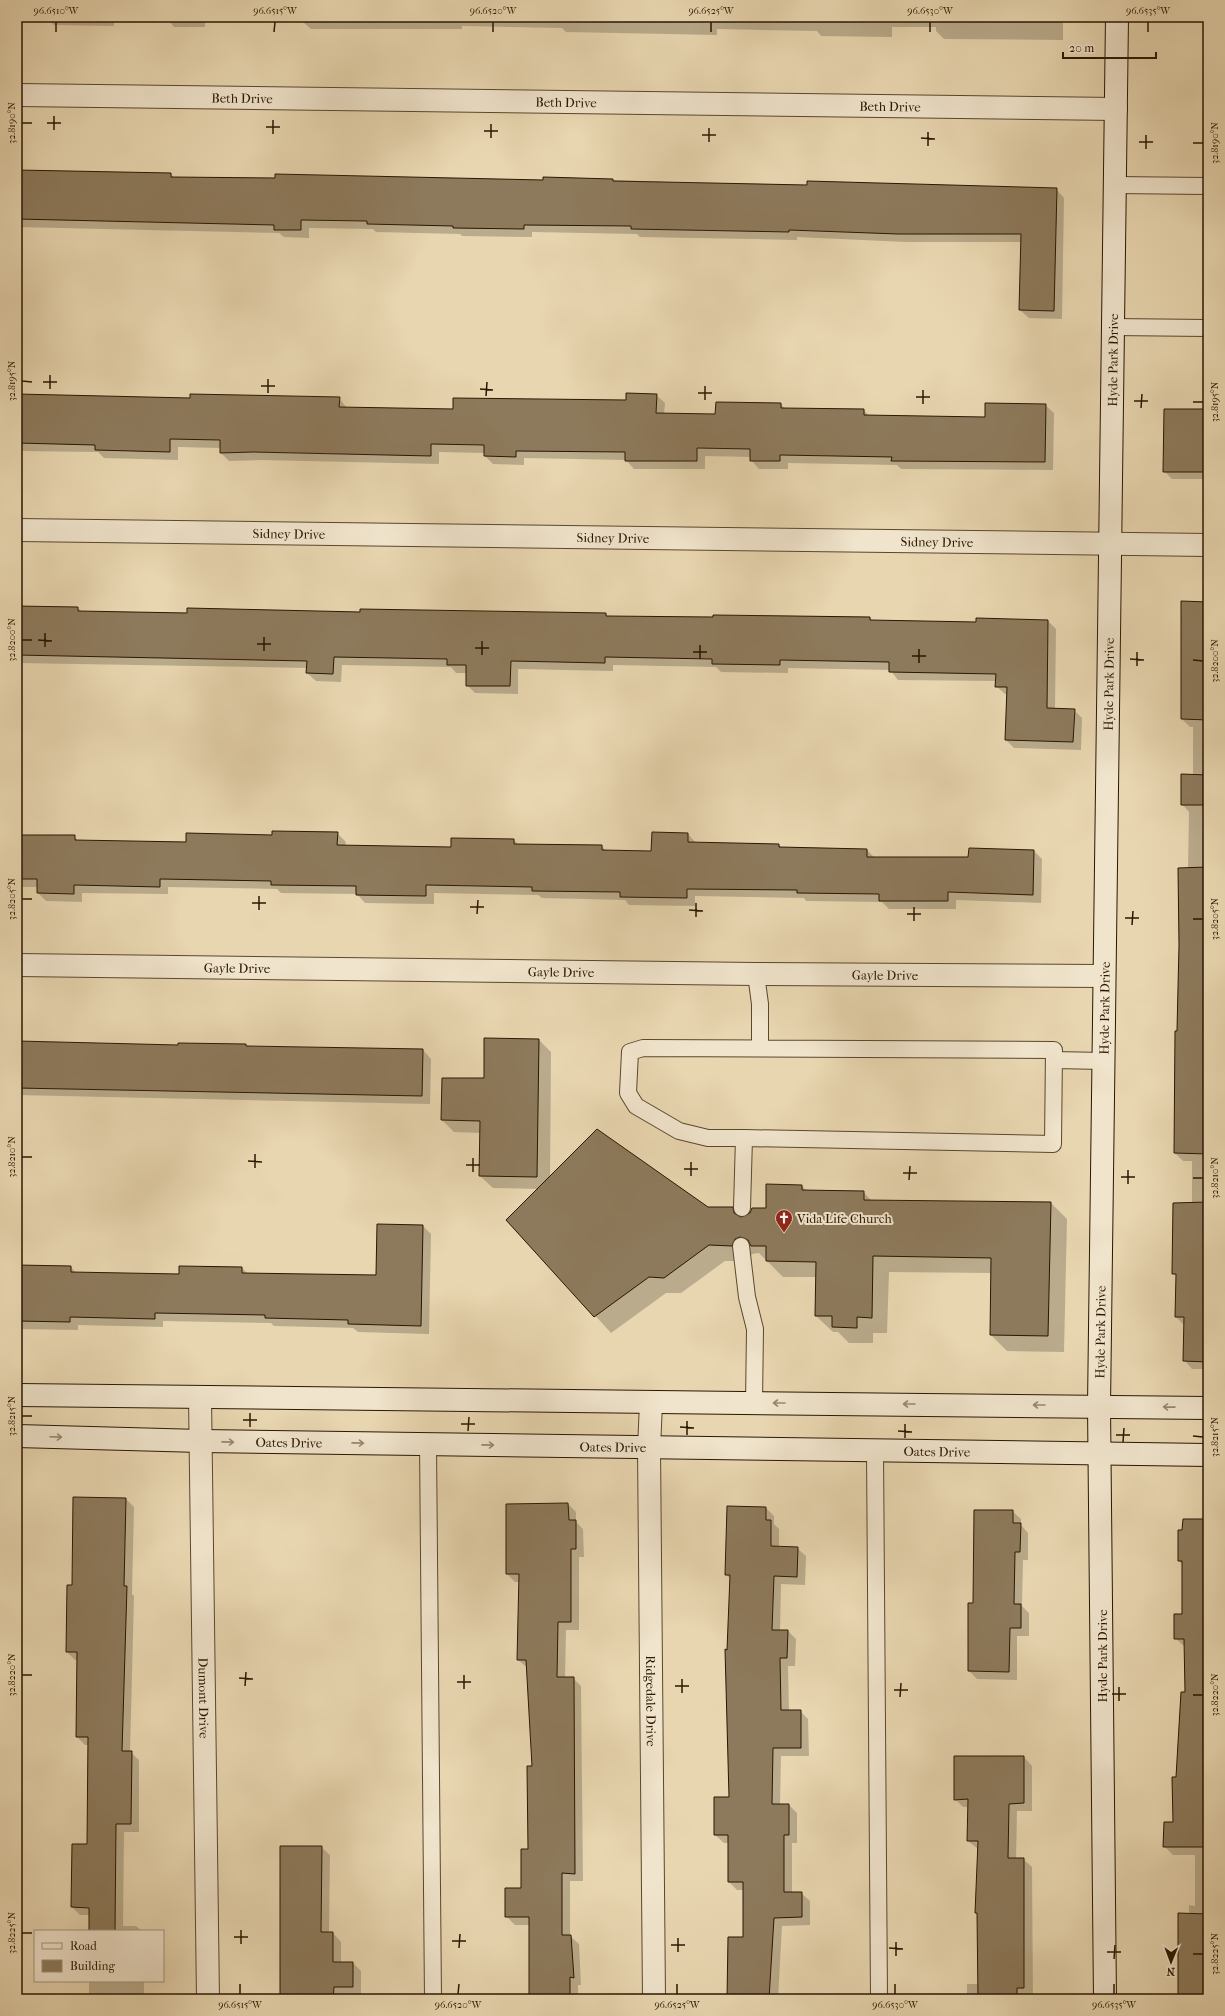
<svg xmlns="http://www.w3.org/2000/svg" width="1225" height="2016" font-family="'IM FELL French Canon',serif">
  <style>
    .shadow { fill: #0003 }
    .building { fill: #8d7a5c; stroke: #2a1700 }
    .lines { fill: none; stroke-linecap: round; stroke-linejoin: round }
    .lane-casing { stroke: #5a472c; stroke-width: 18 }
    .street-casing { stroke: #5a472c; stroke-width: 24 }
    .secondary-casing { stroke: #2a1700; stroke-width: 24 }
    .lane { stroke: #f0e4cc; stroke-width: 16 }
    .street { stroke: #f0e4cc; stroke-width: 22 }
    .secondary { stroke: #f0e4cc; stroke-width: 22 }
    .oneway { stroke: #978870 }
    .ticks { fill: none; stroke: #2a1700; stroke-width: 1.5 }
    .labels { text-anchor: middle; stroke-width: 4; stroke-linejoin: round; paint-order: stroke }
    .street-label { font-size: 13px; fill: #2a1700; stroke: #f0e4cc }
    .poi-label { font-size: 13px; fill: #2a1700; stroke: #f0e4cc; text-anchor: start }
    .neatline { fill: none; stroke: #2a1700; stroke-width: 1.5 }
    .ticks-label { font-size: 10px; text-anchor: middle; fill: #2a1700 }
  </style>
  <rect width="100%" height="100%" fill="#e8d6b0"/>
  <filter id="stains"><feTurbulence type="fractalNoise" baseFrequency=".005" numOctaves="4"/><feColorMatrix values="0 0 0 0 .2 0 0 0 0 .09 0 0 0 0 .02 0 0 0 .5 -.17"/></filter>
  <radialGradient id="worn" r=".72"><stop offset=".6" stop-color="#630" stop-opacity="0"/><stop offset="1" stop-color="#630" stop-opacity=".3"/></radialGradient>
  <!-- shadow -->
  <path class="shadow" d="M 17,17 L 114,17 L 114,26 L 54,25 L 48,19 Z
    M 166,17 L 1063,17 L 1063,40 L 944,39 L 936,31 L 936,27 L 892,27 L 892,37 L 821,36 L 817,31 L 717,29 L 717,35 L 566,32 L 562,28 L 462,26 L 462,29 L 311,29 L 303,22 L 205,20 L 205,27 L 174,27 Z
    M 17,171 L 171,174 L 174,178 L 544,181 L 544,178 L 808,186 L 1056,189 L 1064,198 L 1062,319 L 1029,318 L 1020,310 L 1022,242 L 906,242 L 797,237 L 797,240 L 640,237 L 637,234 L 532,232 L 532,237 L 462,236 L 460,234 L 376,232 L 373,229 L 309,228 L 309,238 L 284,237 L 279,233 L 17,227 Z
    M 17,395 L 191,399 L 339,398 L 347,408 L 454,410 L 627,401 L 656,395 L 665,403 L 664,414 L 716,415 L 781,404 L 785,409 L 864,410 L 869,416 L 986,418 L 1045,405 L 1054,413 L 1053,470 L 901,469 L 897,465 L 788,463 L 788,469 L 759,469 L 751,460 L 751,457 L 705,456 L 705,469 L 634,469 L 626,460 L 524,458 L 524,465 L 493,464 L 485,456 L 485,453 L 439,452 L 439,464 L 261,460 L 229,461 L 221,453 L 221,448 L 178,447 L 178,460 L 104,458 L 98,452 L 17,451 Z
    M 1208,410 L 1208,479 L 1172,479 L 1164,471 Z
    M 1208,603 L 1208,1369 L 1192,1369 L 1184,1360 L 1184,1325 L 1176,1317 L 1177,1277 L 1173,1273 L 1192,1203 L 1192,1161 L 1183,1161 L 1175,1153 L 1178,1032 L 1188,869 L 1189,812 L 1182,804 L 1193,775 L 1193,727 L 1190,727 L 1182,719 Z
    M 17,607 L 78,608 L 82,612 L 188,614 L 606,614 L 608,617 L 714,618 L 870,618 L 873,621 L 977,623 L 1048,621 L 1056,629 L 1055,709 L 1074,710 L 1082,718 L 1081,750 L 1014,748 L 1006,740 L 1007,694 L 1005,694 L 996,686 L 996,681 L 898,680 L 890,670 L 788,668 L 788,673 L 721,672 L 716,667 L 613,665 L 613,671 L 518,669 L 518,694 L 475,693 L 467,685 L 467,673 L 456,673 L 451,667 L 342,665 L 341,682 L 316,681 L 307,673 L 307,668 L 17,663 Z
    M 337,833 L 346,842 L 345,846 L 452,848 L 452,839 L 514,840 L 519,845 L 602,846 L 606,851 L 652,852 L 688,834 L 696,843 L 779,845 L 782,848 L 867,850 L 875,858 L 969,858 L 970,849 L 1034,851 L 1042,859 L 1041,903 L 956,900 L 956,909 L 889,909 L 882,902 L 806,901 L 804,898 L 695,896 L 695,906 L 629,905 L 625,900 L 542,898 L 538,895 L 434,893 L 434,904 L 365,903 L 357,894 L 281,893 L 277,889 L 168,887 L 168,894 L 82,893 L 82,902 L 46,901 L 38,893 L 38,887 L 17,887 L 17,836 L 74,836 L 78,841 L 186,843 L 273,836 Z
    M 539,1040 L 551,1052 L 550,1178 L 708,1208 L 732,1208 L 742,1218 L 767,1209 L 802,1186 L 807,1191 L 863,1192 L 873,1202 L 1051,1203 L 1067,1219 L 1064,1352 L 1007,1351 L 991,1335 L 992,1273 L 889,1272 L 887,1333 L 873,1333 L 873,1343 L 849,1343 L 838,1332 L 833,1332 L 816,1316 L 817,1277 L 783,1277 L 759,1253 L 752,1254 L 748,1261 L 725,1261 L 681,1293 L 666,1293 L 611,1333 L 508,1220 L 539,1189 L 493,1188 L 480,1176 L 481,1133 L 454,1132 L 442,1120 L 485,1079 Z
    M 17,1043 L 179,1046 L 246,1045 L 248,1047 L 423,1050 L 431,1059 L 430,1104 L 17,1095 Z
    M 378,1225 L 423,1226 L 431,1234 L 429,1334 L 358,1332 L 353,1328 L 274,1326 L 271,1323 L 163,1321 L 163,1327 L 78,1325 L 78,1330 L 17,1329 L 17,1266 L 71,1267 L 76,1273 L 180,1275 L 242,1268 L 248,1274 L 377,1276 Z
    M 126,1499 L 134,1507 L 132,1594 L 134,1596 L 130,1752 L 139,1760 L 139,1832 L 124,1832 L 123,1926 L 136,1926 L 142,1931 L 90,1931 L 90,1915 L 80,1915 L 72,1907 L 88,1845 L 89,1745 L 85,1745 L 77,1737 L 78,1660 L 75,1660 L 67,1652 L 73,1586 Z
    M 568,1504 L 576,1512 L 576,1522 L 583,1529 L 584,1557 L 579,1557 L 579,1630 L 566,1630 L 565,1678 L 573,1678 L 581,1686 L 583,1881 L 570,1881 L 570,1936 L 579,1944 L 581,1985 L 578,1985 L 578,1999 L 530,1999 L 530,1925 L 515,1925 L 506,1916 L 522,1889 L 529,1850 L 533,1767 L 528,1668 L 518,1660 L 520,1582 L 515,1582 L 507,1574 L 507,1505 Z
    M 766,1508 L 774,1516 L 774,1524 L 779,1529 L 779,1548 L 797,1548 L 806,1556 L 805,1585 L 781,1584 L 780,1631 L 788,1631 L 796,1639 L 795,1666 L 788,1666 L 789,1711 L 800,1711 L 808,1719 L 809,1756 L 781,1756 L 780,1805 L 789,1805 L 797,1813 L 797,1843 L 792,1843 L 792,1893 L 801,1893 L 810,1901 L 810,1925 L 782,1926 L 778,1999 L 728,1999 L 744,1938 L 744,1890 L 737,1890 L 729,1882 L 729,1843 L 724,1843 L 715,1835 L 730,1798 L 728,1651 L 731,1579 L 726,1575 Z
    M 1012,1511 L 1021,1519 L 1021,1525 L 1028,1533 L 1028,1560 L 1023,1560 L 1022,1606 L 1029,1613 L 1029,1636 L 1017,1636 L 1017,1680 L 977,1679 L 969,1671 L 969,1604 L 974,1604 Z
    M 1208,1520 L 1208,1999 L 1179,1999 L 1179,1914 L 1189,1914 L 1189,1905 L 1195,1906 L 1195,1855 L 1173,1855 L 1164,1846 L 1174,1823 L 1186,1693 L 1185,1647 L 1175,1638 L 1183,1615 L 1183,1565 L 1179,1561 Z
    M 1024,1757 L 1032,1766 L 1032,1811 L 1017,1811 L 1016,1859 L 1023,1859 L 1032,1867 L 1033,1999 L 967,1999 L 967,1984 L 979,1984 L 978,1915 L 976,1913 L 978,1849 L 968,1841 L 969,1807 L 963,1807 L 955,1799 Z
    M 321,1847 L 330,1855 L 329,1933 L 333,1933 L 341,1942 L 341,1963 L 353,1963 L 361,1971 L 361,1995 L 342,1995 L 341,1999 L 281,1999 Z
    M 89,1981 L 144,1981 L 144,1999 L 89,1999 Z"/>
  <!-- building -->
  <path class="building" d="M 17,170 L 171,173 L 171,177 L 275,178 L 275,174 L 543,180 L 543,177 L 613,179 L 613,181 L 807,185 L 807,181 L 1057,188 L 1054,311 L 1019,310 L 1021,234 L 898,234 L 789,230 L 789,232 L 631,229 L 631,226 L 524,225 L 524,229 L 453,228 L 453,226 L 367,224 L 367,221 L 301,220 L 301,230 L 274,230 L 274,225 L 17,219 Z
    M 626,393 L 657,394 L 656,413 L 715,414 L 716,402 L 781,403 L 781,408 L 864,409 L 864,415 L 985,417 L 985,403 L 1046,404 L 1045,462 L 891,461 L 892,457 L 780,455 L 780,461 L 750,461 L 750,449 L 697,448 L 697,461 L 625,461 L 625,452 L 516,451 L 516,457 L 484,456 L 484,445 L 431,444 L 431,456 L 253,452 L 220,453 L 220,440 L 170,439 L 170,452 L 95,450 L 95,445 L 17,443 L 17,394 L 190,398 L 190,394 L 340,397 L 339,407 L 453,409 L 453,398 L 626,400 Z
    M 1164,409 L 1208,409 L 1208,472 L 1163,472 Z
    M 1181,601 L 1208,602 L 1208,720 L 1181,719 Z
    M 17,606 L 78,607 L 78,611 L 187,613 L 187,608 L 360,612 L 360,609 L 606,613 L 606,616 L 713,617 L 713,615 L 870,617 L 870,620 L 976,622 L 976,618 L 1048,620 L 1047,708 L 1075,709 L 1073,742 L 1005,740 L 1007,687 L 995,687 L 996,674 L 889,672 L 889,662 L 780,660 L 780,665 L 712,664 L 712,659 L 605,657 L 605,663 L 511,661 L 510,686 L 466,686 L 466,665 L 447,665 L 447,659 L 334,657 L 333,674 L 306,673 L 307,661 L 17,655 Z
    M 1181,774 L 1208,775 L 1208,805 L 1181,805 Z
    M 272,831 L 338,832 L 337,845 L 451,847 L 451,838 L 514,839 L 514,844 L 602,845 L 602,850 L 651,851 L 652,832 L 688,833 L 688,842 L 779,844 L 779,847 L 867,849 L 867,857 L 968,857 L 969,848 L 1034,850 L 1033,895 L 948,892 L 948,901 L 879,901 L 879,894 L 797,893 L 797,890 L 687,889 L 687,898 L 620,897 L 620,892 L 532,891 L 532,887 L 426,885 L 426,896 L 356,895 L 356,886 L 271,885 L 271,881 L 160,879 L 160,887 L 74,885 L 74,894 L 37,893 L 37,879 L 17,879 L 17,835 L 75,835 L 75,840 L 186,842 L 186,833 L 272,835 Z
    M 1208,867 L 1208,1154 L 1174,1153 L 1175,1031 L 1177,1031 L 1179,945 L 1178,868 Z
    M 484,1038 L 539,1039 L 537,1177 L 479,1176 L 480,1121 L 441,1120 L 442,1078 L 484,1078 Z
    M 17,1041 L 178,1045 L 178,1043 L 246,1044 L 246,1046 L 423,1049 L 422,1096 L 17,1088 Z
    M 597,1129 L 708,1207 L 733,1207 L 734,1213 L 741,1217 L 750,1213 L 752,1208 L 766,1208 L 766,1184 L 802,1185 L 802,1190 L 864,1191 L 864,1200 L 1051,1202 L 1048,1336 L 990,1335 L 991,1258 L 873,1256 L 872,1318 L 857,1317 L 857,1328 L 832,1327 L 832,1316 L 815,1316 L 816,1262 L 766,1261 L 766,1246 L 751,1246 L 748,1240 L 740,1237 L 735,1239 L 732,1246 L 709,1245 L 664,1278 L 649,1277 L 594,1317 L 506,1220 Z
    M 1208,1202 L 1208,1362 L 1183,1361 L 1184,1317 L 1175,1317 L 1176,1274 L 1172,1274 L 1173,1203 Z
    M 377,1224 L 423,1225 L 421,1326 L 348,1324 L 348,1320 L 265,1318 L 265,1315 L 155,1313 L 155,1319 L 70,1317 L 70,1322 L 17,1321 L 17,1265 L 71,1266 L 71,1272 L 179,1274 L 179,1266 L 242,1267 L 242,1273 L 376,1275 Z
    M 73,1497 L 126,1498 L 124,1586 L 127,1586 L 122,1751 L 132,1751 L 131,1824 L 116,1824 L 115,1931 L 89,1931 L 89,1908 L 71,1907 L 72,1844 L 87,1844 L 88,1737 L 76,1737 L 77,1652 L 66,1652 L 67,1585 L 72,1585 Z
    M 568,1503 L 569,1520 L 576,1520 L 576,1549 L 571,1549 L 571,1622 L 558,1622 L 557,1677 L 574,1677 L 575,1874 L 562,1873 L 562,1935 L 571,1935 L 574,1978 L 570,1977 L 570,1999 L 529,1999 L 529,1917 L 505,1917 L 505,1888 L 521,1888 L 521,1849 L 528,1849 L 527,1766 L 532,1766 L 526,1660 L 517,1660 L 519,1574 L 506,1574 L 506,1504 Z
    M 727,1506 L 766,1507 L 766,1520 L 771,1520 L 771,1546 L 798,1547 L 797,1577 L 774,1576 L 772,1630 L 788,1630 L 787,1658 L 780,1658 L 781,1710 L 801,1710 L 801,1748 L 773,1748 L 772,1804 L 789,1804 L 789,1835 L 784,1835 L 784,1892 L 802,1892 L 802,1917 L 774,1918 L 769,1999 L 727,1999 L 728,1937 L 743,1937 L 743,1882 L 728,1882 L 728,1835 L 714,1835 L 714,1797 L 729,1797 L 725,1649 L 727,1650 L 730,1575 L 725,1575 Z
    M 974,1510 L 1013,1510 L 1013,1523 L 1021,1523 L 1020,1552 L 1015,1552 L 1014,1604 L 1021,1604 L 1021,1628 L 1010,1628 L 1009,1672 L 968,1671 L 968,1603 L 973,1603 Z
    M 1183,1519 L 1208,1519 L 1208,1847 L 1163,1847 L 1164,1822 L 1173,1822 L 1172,1777 L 1176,1777 L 1181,1692 L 1185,1692 L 1184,1639 L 1174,1639 L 1174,1614 L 1182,1614 L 1182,1561 L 1178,1561 L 1178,1530 L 1182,1530 Z
    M 954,1756 L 1024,1756 L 1024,1803 L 1009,1804 L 1008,1858 L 1024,1858 L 1024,1988 L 1017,1988 L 1017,1999 L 978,1999 L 977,1913 L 975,1913 L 978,1841 L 967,1841 L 968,1799 L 954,1800 Z
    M 280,1846 L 322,1846 L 321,1932 L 333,1932 L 333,1962 L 353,1962 L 353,1987 L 334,1987 L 333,1999 L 280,1999 Z
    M 1178,1913 L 1208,1914 L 1208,1995 L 1178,1995 Z"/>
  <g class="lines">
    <!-- lane casing -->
    <g class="lane-casing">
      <path id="lane" d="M 1114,185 L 1208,186
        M 1112,327 L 1208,328
        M 756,974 L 760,1004 L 760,1048
        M 1054,1060 L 1104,1061
        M 742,1208 L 744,1138 L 1053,1144 L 1054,1050 L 643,1048 L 630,1052 L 628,1093 L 636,1106 L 679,1131 L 708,1138 L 744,1138
        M 741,1246 L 747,1297 L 755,1329 L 754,1403
        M 428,1444 L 433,1999
        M 875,1451 L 879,1999"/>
    </g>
    <!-- street casing -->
    <g class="street-casing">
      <g id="street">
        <path id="s1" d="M 17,95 L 1116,109"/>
        <path id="s2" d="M 17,530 L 1208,545"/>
        <path id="s3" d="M 17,965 L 756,974 L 1104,976"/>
        <path id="s4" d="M 200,1397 L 208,1999"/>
        <path id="s5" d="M 651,1403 L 649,1448 L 654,1999"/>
      </g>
    </g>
    <!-- secondary casing -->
    <g class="secondary-casing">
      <g id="secondary">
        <path d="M 17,1395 L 1208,1408"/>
        <path id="s6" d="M 17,1436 L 201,1441 L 1208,1455"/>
        <path id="s7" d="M 1105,1999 L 1099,1406 L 1117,17"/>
      </g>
    </g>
    <!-- lane -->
    <use href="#lane" class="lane"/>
    <!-- street -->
    <use href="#street" class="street"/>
    <!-- secondary -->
    <use href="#secondary" class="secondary"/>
  </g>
  <!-- one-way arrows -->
  <defs><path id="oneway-shaft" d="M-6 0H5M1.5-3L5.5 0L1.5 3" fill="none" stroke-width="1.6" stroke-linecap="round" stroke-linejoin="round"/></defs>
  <g class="oneway">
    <use href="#oneway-shaft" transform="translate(779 1403) rotate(-180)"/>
    <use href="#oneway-shaft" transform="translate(909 1404) rotate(-180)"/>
    <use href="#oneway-shaft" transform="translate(1039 1405) rotate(-180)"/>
    <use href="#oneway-shaft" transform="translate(1169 1407) rotate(-179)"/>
    <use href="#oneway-shaft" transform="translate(56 1437) rotate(2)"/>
    <use href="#oneway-shaft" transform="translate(228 1442) rotate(1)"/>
    <use href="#oneway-shaft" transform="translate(358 1443) rotate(1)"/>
    <use href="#oneway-shaft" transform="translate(488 1445) rotate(1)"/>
  </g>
  <!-- ticks -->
  <path class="ticks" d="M 56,32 L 56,22M 274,32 L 275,22M 493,32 L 493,22M 711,32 L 711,22M 930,32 L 930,22M 1148,32 L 1148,22M 22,123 L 32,123M 47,123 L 61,123M 266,127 L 280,127M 54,130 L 54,116M 484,131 L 498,131M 273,134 L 273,120M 702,135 L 716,135M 491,138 L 491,124M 921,138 L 935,139M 709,142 L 709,128M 1139,142 L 1153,142M 1193,143 L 1203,143M 928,146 L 928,132M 1146,149 L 1146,135M 22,381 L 32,382M 43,382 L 57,382M 261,386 L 275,386M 50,389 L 50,375M 480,389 L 493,390M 268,393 L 268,379M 698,393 L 712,393M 486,396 L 487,382M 916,397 L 930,397M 705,400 L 705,386M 1134,401 L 1148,401M 1193,402 L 1203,402M 923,404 L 923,390M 1141,408 L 1142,394M 22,640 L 32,640M 38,640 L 52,641M 257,644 L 271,644M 45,647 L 45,633M 475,648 L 489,648M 264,651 L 264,637M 693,652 L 707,652M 482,655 L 482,641M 912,656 L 926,656M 700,659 L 700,645M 1130,659 L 1144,660M 1193,660 L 1203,661M 919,663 L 919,649M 1137,666 L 1137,652M 22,899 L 32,899M 252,903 L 266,903M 470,907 L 484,907M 259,910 L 259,896M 689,910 L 703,911M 477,914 L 478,900M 907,914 L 921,914M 696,917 L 696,903M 1125,918 L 1139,918M 1193,919 L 1203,919M 914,921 L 914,907M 1132,925 L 1133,911M 22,1157 L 32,1157M 248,1161 L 262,1162M 466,1165 L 480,1165M 255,1168 L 255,1154M 684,1169 L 698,1169M 473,1172 L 473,1158M 903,1173 L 917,1173M 691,1176 L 691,1162M 1121,1177 L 1135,1177M 1193,1178 L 1203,1178M 909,1180 L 910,1166M 1128,1184 L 1128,1170M 22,1416 L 32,1416M 243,1420 L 257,1420M 461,1424 L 475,1424M 250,1427 L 250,1413M 680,1427 L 694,1428M 468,1431 L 469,1417M 898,1431 L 912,1432M 687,1435 L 687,1421M 1116,1435 L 1130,1435M 1193,1436 L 1203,1437M 905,1438 L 905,1424M 1123,1442 L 1124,1428M 22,1675 L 32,1675M 239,1678 L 253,1679M 457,1682 L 471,1682M 245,1686 L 246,1672M 675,1686 L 689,1686M 464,1689 L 464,1675M 894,1690 L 908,1690M 682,1693 L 682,1679M 1112,1694 L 1126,1694M 1193,1695 L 1203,1695M 900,1697 L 901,1683M 1119,1701 L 1119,1687M 22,1933 L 32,1933M 234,1937 L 248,1937M 452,1941 L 466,1941M 241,1944 L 241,1930M 671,1945 L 685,1945M 459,1948 L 460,1934M 889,1948 L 903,1949M 678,1952 L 678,1938M 1107,1952 L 1121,1952M 1193,1954 L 1203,1954M 896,1956 L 896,1942M 1114,1959 L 1115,1945M 240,1994 L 240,1984M 458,1994 L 459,1984M 677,1994 L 677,1984M 895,1994 L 895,1984M 1114,1994 L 1114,1984"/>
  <!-- icons -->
  <defs>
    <g id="church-pin" transform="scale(0.9)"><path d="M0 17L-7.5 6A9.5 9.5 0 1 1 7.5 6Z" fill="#8f2418" stroke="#f0e4cc"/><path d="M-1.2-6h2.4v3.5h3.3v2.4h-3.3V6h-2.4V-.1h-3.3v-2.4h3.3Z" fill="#fff"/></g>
  </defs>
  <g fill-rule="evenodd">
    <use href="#church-pin" x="784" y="1218"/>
  </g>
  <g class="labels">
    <!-- street labels -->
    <g class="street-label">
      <text dy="5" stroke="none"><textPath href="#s1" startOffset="225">Beth Drive</textPath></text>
      <text dy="5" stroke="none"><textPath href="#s1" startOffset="549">Beth Drive</textPath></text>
      <text dy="5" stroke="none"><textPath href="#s1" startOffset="873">Beth Drive</textPath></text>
      <text dy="5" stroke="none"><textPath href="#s7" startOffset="1639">Hyde Park Drive</textPath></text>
      <text dy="5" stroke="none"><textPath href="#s2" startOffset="272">Sidney Drive</textPath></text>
      <text dy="5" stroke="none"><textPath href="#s2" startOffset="596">Sidney Drive</textPath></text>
      <text dy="5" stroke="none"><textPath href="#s2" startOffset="920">Sidney Drive</textPath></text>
      <text dy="5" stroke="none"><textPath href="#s7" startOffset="1315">Hyde Park Drive</textPath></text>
      <text dy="5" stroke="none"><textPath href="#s3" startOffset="220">Gayle Drive</textPath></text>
      <text dy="5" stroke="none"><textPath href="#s3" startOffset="544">Gayle Drive</textPath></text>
      <text dy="5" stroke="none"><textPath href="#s3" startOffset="868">Gayle Drive</textPath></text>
      <text dy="5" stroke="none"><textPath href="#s7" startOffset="991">Hyde Park Drive</textPath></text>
      <text dy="5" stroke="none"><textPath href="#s7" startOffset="667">Hyde Park Drive</textPath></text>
      <text dy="5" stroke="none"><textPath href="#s6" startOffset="272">Oates Drive</textPath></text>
      <text dy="5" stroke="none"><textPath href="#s6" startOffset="596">Oates Drive</textPath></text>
      <text dy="5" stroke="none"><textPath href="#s6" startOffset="920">Oates Drive</textPath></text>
      <text transform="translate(1102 1656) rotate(-90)" y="5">Hyde Park Drive</text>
      <text dy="5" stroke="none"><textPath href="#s4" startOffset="301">Dumont Drive</textPath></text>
      <text dy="5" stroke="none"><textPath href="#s5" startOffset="298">Ridgedale Drive</textPath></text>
    </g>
    <!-- poi labels -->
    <g class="poi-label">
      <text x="797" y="1223">Vida Life Church</text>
    </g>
  </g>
  <!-- margin -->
  <rect width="1225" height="2016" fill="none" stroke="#e8d6b0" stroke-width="44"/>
  <!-- legend -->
  <rect x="34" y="1930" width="130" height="52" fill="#f0e4cc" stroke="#a1927a"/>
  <rect x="42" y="1943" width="20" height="6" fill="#f0e4cc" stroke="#a1927a"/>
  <text x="70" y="1950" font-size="12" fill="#2a1700">Road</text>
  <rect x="42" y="1960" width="20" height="12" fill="#8d7a5c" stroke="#a1927a"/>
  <text x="70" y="1970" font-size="12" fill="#2a1700">Building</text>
  <!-- north arrow -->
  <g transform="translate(1171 1962) rotate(181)" stroke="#f0e4cc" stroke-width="3" paint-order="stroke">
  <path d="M0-3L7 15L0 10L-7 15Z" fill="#2a1700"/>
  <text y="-6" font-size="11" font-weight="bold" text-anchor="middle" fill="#2a1700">N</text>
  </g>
  <!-- scale -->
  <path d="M1063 52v6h93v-6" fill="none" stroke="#2a1700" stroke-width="2"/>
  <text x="1069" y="52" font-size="12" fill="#2a1700" stroke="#f0e4cc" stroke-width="3" paint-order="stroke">20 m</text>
  <rect x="22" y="22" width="1181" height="1972" class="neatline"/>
  <g class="ticks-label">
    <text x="56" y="14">96.6510°W</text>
    <text x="275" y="14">96.6515°W</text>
    <text x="493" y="14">96.6520°W</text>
    <text x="711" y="14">96.6525°W</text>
    <text x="930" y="14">96.6530°W</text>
    <text x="1148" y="14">96.6535°W</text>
    <text transform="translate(11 123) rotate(-90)" y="4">32.8190°N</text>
    <text transform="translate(1214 143) rotate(-90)" y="4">32.8190°N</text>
    <text transform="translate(11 381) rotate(-90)" y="4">32.8195°N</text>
    <text transform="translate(1214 402) rotate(-90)" y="4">32.8195°N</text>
    <text transform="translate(11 640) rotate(-90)" y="4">32.8200°N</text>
    <text transform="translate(1214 661) rotate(-90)" y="4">32.8200°N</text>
    <text transform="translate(11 899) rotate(-90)" y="4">32.8205°N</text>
    <text transform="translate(1214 919) rotate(-90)" y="4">32.8205°N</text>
    <text transform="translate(11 1157) rotate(-90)" y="4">32.8210°N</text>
    <text transform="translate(1214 1178) rotate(-90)" y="4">32.8210°N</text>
    <text transform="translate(11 1416) rotate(-90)" y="4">32.8215°N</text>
    <text transform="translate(1214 1437) rotate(-90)" y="4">32.8215°N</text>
    <text transform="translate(11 1675) rotate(-90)" y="4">32.8220°N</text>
    <text transform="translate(1214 1695) rotate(-90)" y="4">32.8220°N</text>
    <text transform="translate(11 1933) rotate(-90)" y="4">32.8225°N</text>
    <text transform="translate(1214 1954) rotate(-90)" y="4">32.8225°N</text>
    <text x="240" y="2008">96.6515°W</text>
    <text x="458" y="2008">96.6520°W</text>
    <text x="677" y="2008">96.6525°W</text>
    <text x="895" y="2008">96.6530°W</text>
    <text x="1114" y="2008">96.6535°W</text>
  </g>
  <rect width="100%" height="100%" filter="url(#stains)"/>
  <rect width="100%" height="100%" fill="url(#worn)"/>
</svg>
